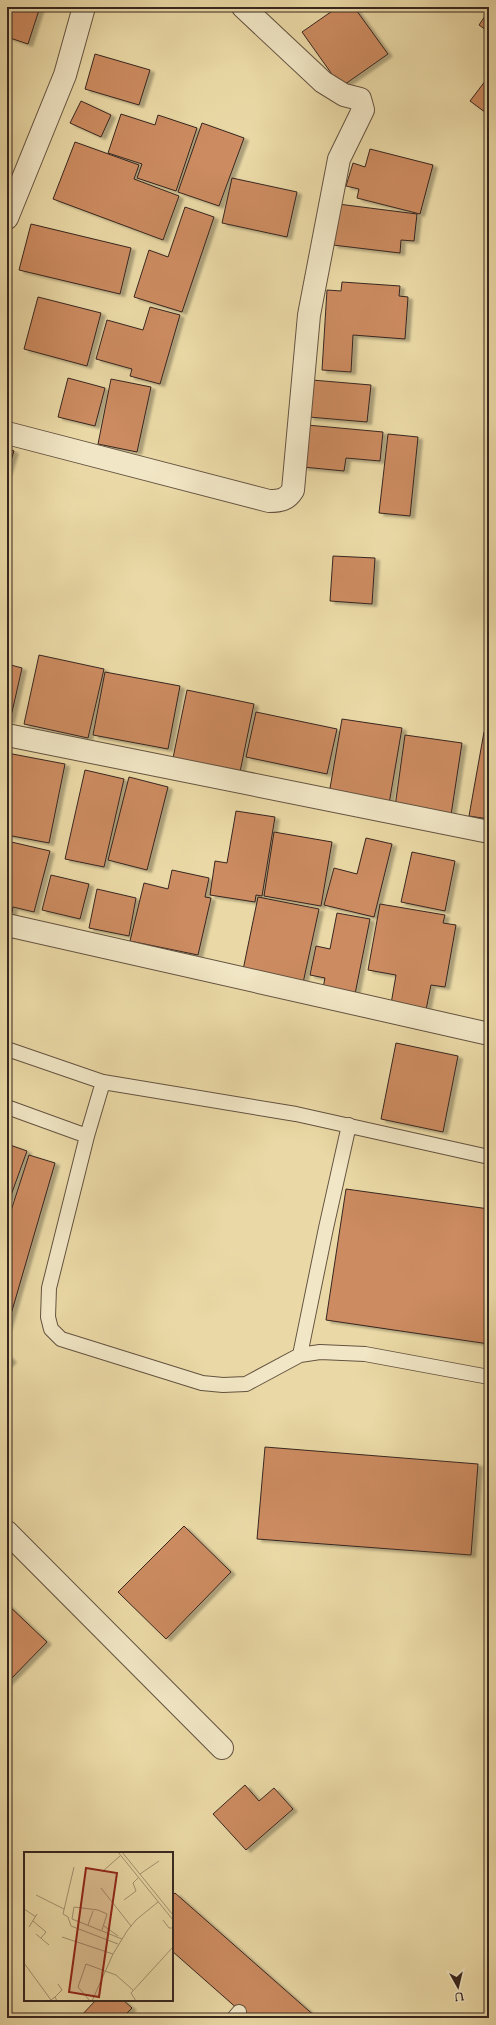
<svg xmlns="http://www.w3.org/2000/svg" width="496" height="2025" font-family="'Sorts Mill Goudy',serif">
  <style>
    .building { fill: #cc8b61; stroke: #37261f; filter: url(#shadow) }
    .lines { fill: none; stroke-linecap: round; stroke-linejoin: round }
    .lane-casing { stroke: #645341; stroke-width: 16 }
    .street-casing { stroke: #645341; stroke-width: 24 }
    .lane { stroke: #f1e6c5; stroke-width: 14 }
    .street { stroke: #f1e6c5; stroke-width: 22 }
    .inset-road { fill: none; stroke: #a29170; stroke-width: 1 }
    .view { fill: #8f2418; fill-opacity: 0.15; stroke: #8f2418; stroke-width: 2 }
    .inset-edge { fill: none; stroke: #37261f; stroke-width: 2 }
  </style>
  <defs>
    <filter id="shadow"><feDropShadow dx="4.5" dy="2.5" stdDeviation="1" flood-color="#0004"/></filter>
  </defs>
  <rect width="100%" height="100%" fill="#ead9a6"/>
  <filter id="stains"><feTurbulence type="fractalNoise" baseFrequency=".005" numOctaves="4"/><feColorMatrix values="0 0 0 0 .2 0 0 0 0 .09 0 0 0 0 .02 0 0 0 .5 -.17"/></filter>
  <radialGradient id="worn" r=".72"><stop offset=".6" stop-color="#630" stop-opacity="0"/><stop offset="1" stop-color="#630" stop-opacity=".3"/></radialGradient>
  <!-- building -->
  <path class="building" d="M 7,7 L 40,7 L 28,44 L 7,37 Z
    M 338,7 L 354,7 L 388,54 L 341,87 L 302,32 Z
    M 489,10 L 489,32 L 479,25 Z
    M 95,54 L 150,70 L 139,105 L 85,89 Z
    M 489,76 L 489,115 L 470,101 Z
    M 81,101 L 111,115 L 101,137 L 70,123 Z
    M 121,114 L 155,125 L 158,115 L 197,128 L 176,191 L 137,178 L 142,164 L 108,153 Z
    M 202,123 L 244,138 L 219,206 L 178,192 Z
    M 75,142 L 139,165 L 134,179 L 179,196 L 163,240 L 53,199 Z
    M 370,149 L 433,165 L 420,214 L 357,198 L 359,189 L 346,186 L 353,163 L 365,167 Z
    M 232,178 L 297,192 L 287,237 L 222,223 Z
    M 338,204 L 417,214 L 414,241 L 401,240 L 400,253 L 333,245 Z
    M 185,207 L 214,217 L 182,312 L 134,297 L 149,250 L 168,257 Z
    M 31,224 L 131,248 L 120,294 L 19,270 Z
    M 342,282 L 400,286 L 399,296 L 408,297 L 405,339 L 353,335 L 351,372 L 322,370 L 327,290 L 341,291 Z
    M 38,297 L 101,313 L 87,366 L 24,349 Z
    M 150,307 L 180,315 L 160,384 L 130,376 L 132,369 L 96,359 L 107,320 L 143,330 Z
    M 68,378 L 105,388 L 95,426 L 58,417 Z
    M 111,379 L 151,387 L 137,452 L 98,444 Z
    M 312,380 L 371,385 L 367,422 L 309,417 Z
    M 307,425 L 383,432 L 380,461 L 346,458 L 344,471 L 303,467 Z
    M 388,434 L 418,437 L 410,516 L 379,513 Z
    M 7,448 L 14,451 L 7,473 Z
    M 333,556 L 375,558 L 372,604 L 330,601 Z
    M 39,655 L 104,669 L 88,738 L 24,724 Z
    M 7,664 L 22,668 L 10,721 L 7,720 Z
    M 105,672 L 180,686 L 168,749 L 93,735 Z
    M 187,690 L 254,704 L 240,772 L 173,758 Z
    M 256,712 L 337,729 L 327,774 L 246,757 Z
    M 342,719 L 402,728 L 389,804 L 329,794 Z
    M 484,732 L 489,732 L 489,819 L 469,816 Z
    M 405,735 L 462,743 L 451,815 L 395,807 Z
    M 7,753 L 65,764 L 49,843 L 7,835 Z
    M 85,770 L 124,779 L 104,867 L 65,859 Z
    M 129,777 L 168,787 L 147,870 L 108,860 Z
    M 236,811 L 275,817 L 262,896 L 256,895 L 255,902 L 210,895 L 215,861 L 227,863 Z
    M 274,832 L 332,842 L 321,906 L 264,896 Z
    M 366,838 L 392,844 L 374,917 L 324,905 L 334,868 L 357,874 Z
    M 7,841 L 50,851 L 34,912 L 13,907 L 11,917 L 7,916 Z
    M 412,852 L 455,861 L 445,911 L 401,902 Z
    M 172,870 L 209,878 L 205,897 L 211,898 L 198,955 L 130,941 L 144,883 L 168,889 Z
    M 51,875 L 89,884 L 80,919 L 42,910 Z
    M 97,889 L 136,898 L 129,936 L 89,928 Z
    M 258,897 L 319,909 L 303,983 L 243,970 Z
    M 380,904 L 445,915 L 443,923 L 456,925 L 445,987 L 431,985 L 426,1010 L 391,1004 L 396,975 L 368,970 Z
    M 337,913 L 370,919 L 355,994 L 323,988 L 325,978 L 310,975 L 316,946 L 330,949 Z
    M 396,1043 L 458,1056 L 443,1132 L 381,1119 Z
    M 7,1144 L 27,1151 L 10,1198 L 7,1197 Z
    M 29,1155 L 55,1163 L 7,1328 L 7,1223 Z
    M 346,1189 L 489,1209 L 489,1344 L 326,1320 Z
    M 7,1355 L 12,1360 L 7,1365 Z
    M 265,1447 L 478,1464 L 471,1555 L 257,1539 Z
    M 184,1526 L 231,1572 L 166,1639 L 118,1592 Z
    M 7,1604 L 47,1642 L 7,1683 Z
    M 245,1785 L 259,1801 L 274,1788 L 293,1809 L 246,1850 L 213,1814 Z
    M 175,1893 L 317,2018 L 248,2018 L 172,1951 L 172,1896 Z
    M 96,2000 L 123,2000 L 132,2008 L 122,2018 L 79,2018 Z"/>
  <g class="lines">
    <!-- lane casing -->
    <g class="lane-casing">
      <path id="lane" d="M 7,1049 L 103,1082 L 296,1114 L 489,1157
        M 103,1082 L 87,1136 L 49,1288 L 48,1317 L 51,1329 L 61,1339 L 202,1383 L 223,1385 L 246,1384 L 300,1355 L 320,1352 L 365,1354 L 489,1377
        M 7,1107 L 87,1136
        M 300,1355 L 326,1228 L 349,1125
        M 234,2018 L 239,2012"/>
    </g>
    <!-- street casing -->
    <g class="street-casing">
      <path id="street" d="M 7,218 L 65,75 L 84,7
        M 7,433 L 269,501 C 280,501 287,500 293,490 L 309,315 L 339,159 L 363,110 L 360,99 L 344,95 L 323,82 L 243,7
        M 7,735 L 489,832
        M 7,925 L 489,1034
        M 7,1532 L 222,1748"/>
    </g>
    <!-- lane -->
    <use href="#lane" class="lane"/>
    <!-- street -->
    <use href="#street" class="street"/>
  </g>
  <!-- overview -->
  <g transform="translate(24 1852)">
    <rect width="149" height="149" fill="#ead9a6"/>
    <path class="inset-road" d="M 94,0 L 149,68M 98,0 L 149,63M 50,15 L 39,62 L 44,65 L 47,74 L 94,92M 78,20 L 96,4M 116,22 L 135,9M 77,36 L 107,74M 12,43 L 40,57M 100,48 L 112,39 L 109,31 L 114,26M 0,57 L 12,65M 139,68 L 145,76 L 149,76M 9,69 L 22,80 L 17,86M 64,73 L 69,59M 80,74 L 94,84M 5,75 L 13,62M 78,78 L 83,62 L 74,58 L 50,55 L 48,67 L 98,87M 12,82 L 25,93M 38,85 L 89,102M 0,111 L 27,148 L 31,145 L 33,149M 31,145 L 38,138 L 34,132M 66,149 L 54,135 L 62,112 L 92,123 L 109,138M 68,149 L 89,102 L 103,79 L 112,68 L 134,50M 112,149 L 107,141 L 149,95"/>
    <path class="view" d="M 62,16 L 93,21 L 75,145 L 45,140 Z"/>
    <rect width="149" height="149" class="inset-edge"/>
  </g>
  <!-- margin -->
  <rect width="496" height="2025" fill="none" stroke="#ead9a6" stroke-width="24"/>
  <rect x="8" y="8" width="480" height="2009" fill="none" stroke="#37261f" stroke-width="2"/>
  <rect x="12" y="12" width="472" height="2001" fill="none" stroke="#37261f"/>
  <!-- north arrow -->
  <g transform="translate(458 1987) rotate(172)" stroke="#f1e6c5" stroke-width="3" paint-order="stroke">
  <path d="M0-3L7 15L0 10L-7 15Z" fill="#37261f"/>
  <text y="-6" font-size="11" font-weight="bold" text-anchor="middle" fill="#37261f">U</text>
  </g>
  <rect width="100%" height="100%" filter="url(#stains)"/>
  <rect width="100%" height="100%" fill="url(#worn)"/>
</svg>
